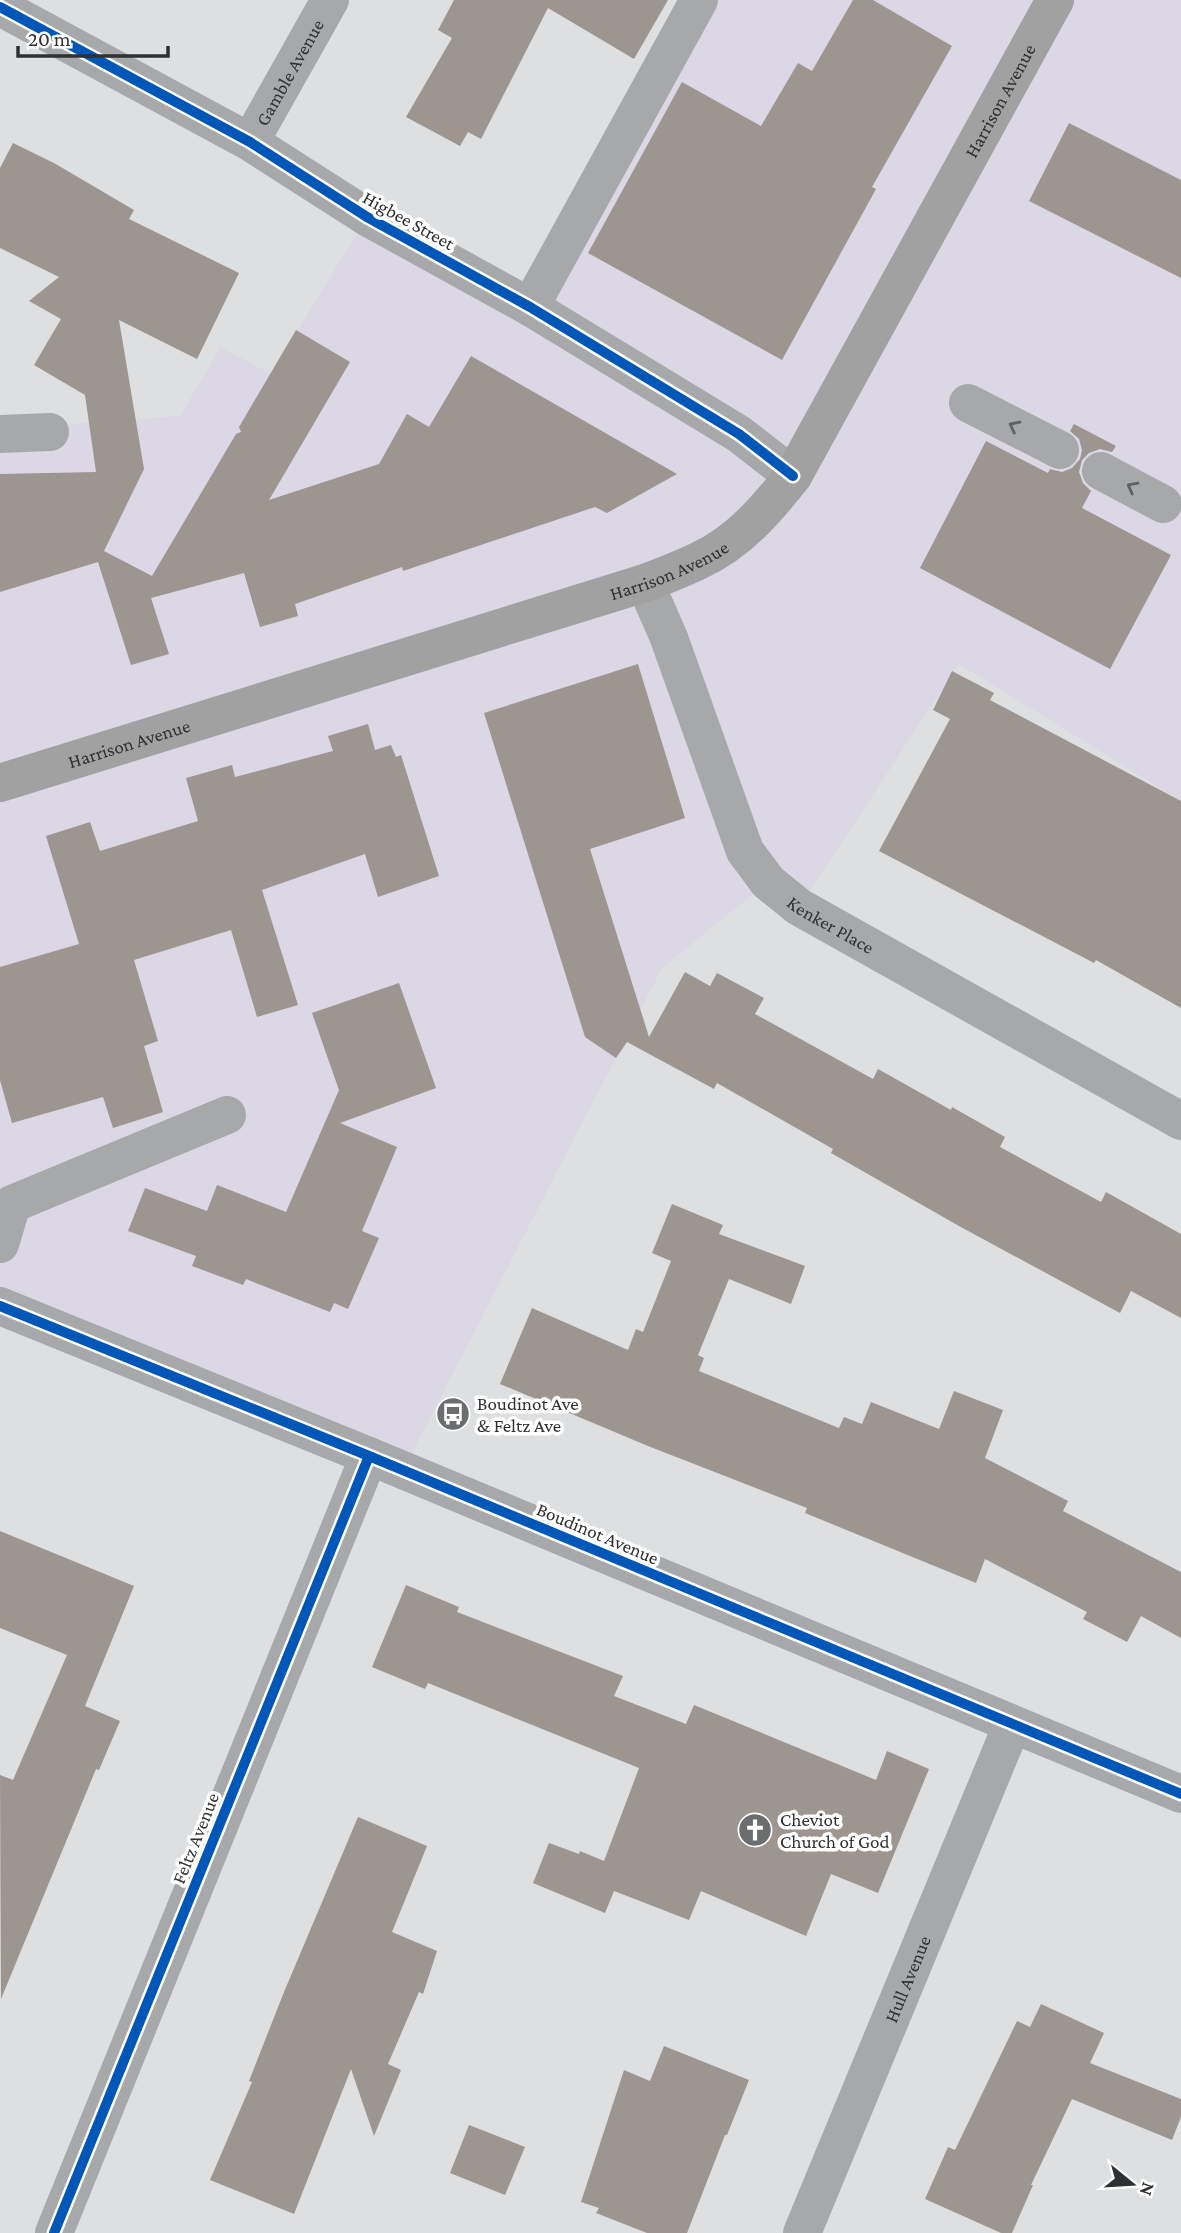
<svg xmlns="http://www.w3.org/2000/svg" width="1181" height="2233" font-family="'Crimson Pro',serif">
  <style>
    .commercial { fill: #dbd7e4 }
    .building { fill: #9d9590 }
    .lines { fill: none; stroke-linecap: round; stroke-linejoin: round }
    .minor { stroke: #a7a8a9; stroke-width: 38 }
    .major { stroke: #a1a1a1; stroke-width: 38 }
    .cycleway-casing { stroke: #fff; stroke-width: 15 }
    .cycleway { stroke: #0057b8; stroke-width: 10 }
    .oneway { stroke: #5e6061 }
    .labels { text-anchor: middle; stroke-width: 7; stroke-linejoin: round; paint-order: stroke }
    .street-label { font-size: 19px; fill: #2e3031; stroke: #fff }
    .poi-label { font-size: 19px; fill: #2e3031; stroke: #fff; text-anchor: start }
  </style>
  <rect width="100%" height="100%" fill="#dddfe1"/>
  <!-- commercial -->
  <path class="commercial" d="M 699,0 L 1181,0 L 1181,801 L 959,664 L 799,907 L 768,882 L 662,968 L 403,1470 L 0,1306 L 0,429 L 180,416 L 221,347 L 271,374 L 367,217 L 530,306 Z"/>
  <!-- building -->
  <path class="building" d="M 454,0 L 668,0 L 634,59 L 548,8 L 481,139 L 468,132 L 460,146 L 406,117 L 452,38 L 438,30 Z
    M 853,0 L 873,0 L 952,46 L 872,187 L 876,189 L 782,360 L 588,253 L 682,82 L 761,126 L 798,63 L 812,71 Z
    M 1069,123 L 1181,180 L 1181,278 L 1029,201 Z
    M 13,143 L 54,163 L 134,210 L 129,219 L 239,273 L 197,359 L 119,320 L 144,469 L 104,551 L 152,576 L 236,434 L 241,432 L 239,427 L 296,330 L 350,362 L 269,500 L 379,464 L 407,414 L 429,427 L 471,356 L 677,474 L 607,513 L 595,507 L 403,571 L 402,567 L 295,604 L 298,616 L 260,627 L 244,573 L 151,598 L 169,654 L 131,665 L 98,562 L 0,592 L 0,474 L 96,472 L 85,395 L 34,365 L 61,319 L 29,301 L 59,277 L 0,248 L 0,168 Z
    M 1074,424 L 1116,446 L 1112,452 L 1100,449 L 1089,453 L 1082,460 L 1079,472 L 1083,483 L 1091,491 L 1082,508 L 1171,555 L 1110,669 L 920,568 L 986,441 L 1048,473 L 1050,469 L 1062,472 L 1072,468 L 1080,459 L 1082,450 L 1079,439 L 1070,431 Z
    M 638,664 L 685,818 L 590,849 L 649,1037 L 685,972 L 710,986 L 717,973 L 764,998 L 755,1014 L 873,1079 L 878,1069 L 951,1110 L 952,1107 L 1005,1137 L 1000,1147 L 1101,1202 L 1106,1192 L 1181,1234 L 1181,1318 L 1131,1291 L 1120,1313 L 959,1226 L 831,1153 L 833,1149 L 717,1083 L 714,1089 L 627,1042 L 616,1058 L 585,1037 L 484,713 Z
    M 952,671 L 994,693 L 990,700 L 1181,801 L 1181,1008 L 1096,960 L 1094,963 L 879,851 L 950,719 L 933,710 Z
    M 368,724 L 375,750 L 391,745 L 396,757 L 401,755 L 439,876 L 378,897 L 365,854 L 262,890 L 298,1005 L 257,1017 L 231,930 L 134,960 L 158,1041 L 144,1046 L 163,1112 L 113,1128 L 103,1097 L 12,1123 L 0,1080 L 0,967 L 79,944 L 46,836 L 90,822 L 100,851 L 198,821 L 186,778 L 232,765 L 235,777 L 333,751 L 328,736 Z
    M 399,983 L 436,1088 L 340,1123 L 397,1147 L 362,1231 L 379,1238 L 348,1309 L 334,1303 L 330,1312 L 246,1279 L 243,1285 L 192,1266 L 196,1256 L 128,1231 L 145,1188 L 207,1211 L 217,1185 L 286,1212 L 339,1090 L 312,1013 Z
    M 672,1204 L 723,1225 L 719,1234 L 805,1266 L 791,1304 L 729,1279 L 698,1355 L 704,1358 L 699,1371 L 839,1428 L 844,1417 L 862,1424 L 871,1402 L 939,1429 L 954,1391 L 1003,1410 L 985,1458 L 1068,1501 L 1063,1511 L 1181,1572 L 1181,1638 L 1141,1616 L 1127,1642 L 1083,1619 L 1087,1612 L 985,1559 L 976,1583 L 805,1513 L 807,1508 L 648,1446 L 500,1384 L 532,1308 L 628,1350 L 636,1329 L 643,1332 L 671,1261 L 652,1253 Z
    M 0,1531 L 134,1586 L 85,1706 L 120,1721 L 99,1770 L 96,1769 L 1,1999 L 0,1775 L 13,1780 L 67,1655 L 0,1628 Z
    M 406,1585 L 459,1607 L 457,1612 L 623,1676 L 614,1696 L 686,1724 L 694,1705 L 876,1780 L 887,1751 L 929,1769 L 878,1893 L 831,1874 L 806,1936 L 701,1891 L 689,1920 L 614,1891 L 605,1913 L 533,1883 L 549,1843 L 579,1854 L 580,1851 L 604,1861 L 639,1768 L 428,1683 L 425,1689 L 372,1667 Z
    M 358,1817 L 427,1846 L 392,1932 L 437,1951 L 423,1994 L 419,1992 L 388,2064 L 401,2070 L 374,2136 L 351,2069 L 294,2214 L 210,2180 L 252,2082 L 249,2081 L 284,1992 Z
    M 1041,2004 L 1104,2033 L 1090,2063 L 1181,2099 L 1181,2117 L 1172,2140 L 1072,2099 L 1031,2185 L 1033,2185 L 1012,2233 L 1001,2233 L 925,2199 L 948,2147 L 955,2150 L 1017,2021 L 1030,2027 Z
    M 664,2046 L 749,2080 L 727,2135 L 725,2135 L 687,2233 L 647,2233 L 596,2213 L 599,2208 L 581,2202 L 624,2070 L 650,2081 Z
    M 469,2125 L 525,2147 L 505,2195 L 450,2173 Z"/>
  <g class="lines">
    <!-- minor -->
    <g class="minor">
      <path d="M 0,7 L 250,142 L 367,217 L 530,307 L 739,434 L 793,476"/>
      <path id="s1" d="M 250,142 L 330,0"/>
      <path d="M 530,307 L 699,0"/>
      <path d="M 968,403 L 1060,450"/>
      <path d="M 0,434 L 50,432"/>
      <path d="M 1101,471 L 1163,504"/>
      <path id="s2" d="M 645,583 L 669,638 L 745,851 L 768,882 L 799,907 L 1181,1121"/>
      <path d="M 0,1244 L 12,1204 L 227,1115"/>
      <path d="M 0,1306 L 369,1456 L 1181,1794"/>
      <path d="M 54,2233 L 369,1456"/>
      <path id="s3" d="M 802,2233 L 1012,1725"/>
    </g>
    <!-- major -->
    <path class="major" id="s4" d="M 0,783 L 645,583 C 663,576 682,569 700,560 C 739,542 767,509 793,476 L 1055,0"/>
    <!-- cycleway casing -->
    <g class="cycleway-casing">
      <path id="cycleway" d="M 0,7 L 250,142 L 367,217 L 530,307 L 739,434 L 793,476
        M 0,1306 L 369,1456 L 1181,1794
        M 54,2233 L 369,1456"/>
    </g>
    <!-- cycleway -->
    <use href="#cycleway" class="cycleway"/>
  </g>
  <!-- one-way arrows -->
  <defs><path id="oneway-chevron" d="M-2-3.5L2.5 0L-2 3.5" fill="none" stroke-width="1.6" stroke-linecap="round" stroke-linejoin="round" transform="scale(1.75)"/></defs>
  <g class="oneway">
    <use href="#oneway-chevron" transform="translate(1014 426) rotate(-153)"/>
    <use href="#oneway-chevron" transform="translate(1132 487) rotate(-152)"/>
  </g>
  <!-- icons -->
  <defs>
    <g id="bus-disc" transform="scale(1.75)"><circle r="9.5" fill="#6b6d6f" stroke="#fff"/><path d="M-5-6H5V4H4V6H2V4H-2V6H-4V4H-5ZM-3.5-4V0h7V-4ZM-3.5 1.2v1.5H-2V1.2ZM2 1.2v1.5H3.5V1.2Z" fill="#fff"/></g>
    <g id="church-disc" transform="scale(1.75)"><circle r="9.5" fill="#6b6d6f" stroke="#fff"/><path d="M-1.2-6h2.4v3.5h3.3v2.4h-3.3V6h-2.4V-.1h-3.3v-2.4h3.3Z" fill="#fff"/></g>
  </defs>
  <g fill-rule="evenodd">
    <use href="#bus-disc" x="453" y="1414"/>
    <use href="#church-disc" x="755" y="1830"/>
  </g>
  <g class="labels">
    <!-- street labels -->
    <g class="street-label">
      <text dy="7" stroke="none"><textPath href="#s1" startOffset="80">Gamble Avenue</textPath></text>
      <text dy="7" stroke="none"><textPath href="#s4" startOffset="1290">Harrison Avenue</textPath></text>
      <text transform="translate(409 220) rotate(29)" y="7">Higbee Street</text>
      <text dy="7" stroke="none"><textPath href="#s4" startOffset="702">Harrison Avenue</textPath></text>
      <text dy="7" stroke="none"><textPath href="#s4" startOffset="135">Harrison Avenue</textPath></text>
      <text dy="7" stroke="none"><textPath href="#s2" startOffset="401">Kenker Place</textPath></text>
      <text transform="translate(598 1533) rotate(23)" y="7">Boudinot Avenue</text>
      <text transform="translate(195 1838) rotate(-68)" y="7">Feltz Avenue</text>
      <text dy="7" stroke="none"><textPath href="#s3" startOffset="275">Hull Avenue</textPath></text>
    </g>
    <!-- poi labels -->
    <g class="poi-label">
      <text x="477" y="1410">Boudinot Ave<tspan x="477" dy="22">&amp; Feltz Ave</tspan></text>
      <text x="780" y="1826">Cheviot<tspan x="780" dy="22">Church of God</tspan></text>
    </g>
  </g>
  <!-- north arrow -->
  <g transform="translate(1132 2184) rotate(108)" stroke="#ffffff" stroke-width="5" paint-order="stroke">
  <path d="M0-5L12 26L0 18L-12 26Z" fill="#2e3031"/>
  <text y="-10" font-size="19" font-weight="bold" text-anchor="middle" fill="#2e3031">N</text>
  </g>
  <!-- scale -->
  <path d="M18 46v10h150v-10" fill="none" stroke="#2e3031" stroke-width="3.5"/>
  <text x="28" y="46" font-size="21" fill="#2e3031" stroke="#ffffff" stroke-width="5" paint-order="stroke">20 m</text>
</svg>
